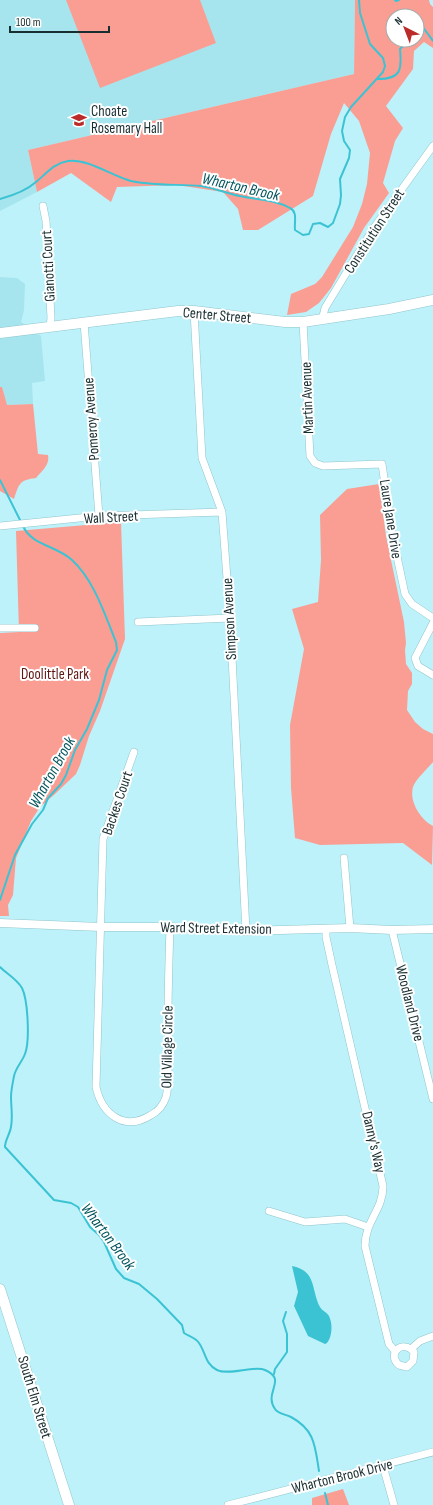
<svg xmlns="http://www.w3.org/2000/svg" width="433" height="1505" font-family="'Sofia Sans Condensed',sans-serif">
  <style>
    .built { fill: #a6e5ee }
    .green { fill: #fa9e94; fill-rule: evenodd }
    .water { fill: #3cc3d3 }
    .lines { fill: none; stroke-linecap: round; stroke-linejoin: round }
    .stream { stroke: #3cc3d3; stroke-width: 2 }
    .minor-casing { stroke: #91c5cc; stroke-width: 8 }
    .tertiary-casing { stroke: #91c5cc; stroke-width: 9 }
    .secondary-casing { stroke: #91c5cc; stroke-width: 11 }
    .minor { stroke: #fff; stroke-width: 7 }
    .tertiary { stroke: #fff; stroke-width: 8 }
    .secondary { stroke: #fff; stroke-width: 10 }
    .labels { text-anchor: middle; stroke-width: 4; stroke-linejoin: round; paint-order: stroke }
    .poi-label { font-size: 15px; fill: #192e31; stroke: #fff; text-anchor: start }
    .street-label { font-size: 15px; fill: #192e31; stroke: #fff }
    .park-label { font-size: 15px; fill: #5e1613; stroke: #fff }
    .water-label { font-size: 16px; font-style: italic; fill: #02545d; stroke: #fff }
  </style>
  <rect width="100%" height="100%" fill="#bdf2fa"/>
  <!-- built -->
  <path class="built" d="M 0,0 L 355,0 L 354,74 L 28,150 L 37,192 L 0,211 Z
    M 0,277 L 17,278 L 25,284 L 24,310 L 21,322 L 41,336 L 45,381 L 32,383 L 33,404 L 6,405 L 2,387 L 0,387 Z"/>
  <!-- green -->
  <path class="green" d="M 66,0 L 200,0 L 216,43 L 100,88 Z
    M 355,0 L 429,0 L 430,4 L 433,7 L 433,48 L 424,42 L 414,51 L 413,69 L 386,106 L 403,128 L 395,141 L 383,183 L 389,193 L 364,228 L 331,288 L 319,303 L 306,312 L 287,315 L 291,294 L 315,284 L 322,277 L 353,227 L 362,204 L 367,184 L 370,153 L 359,121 L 344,103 L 331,134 L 313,196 L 258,230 L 243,230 L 238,209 L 223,192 L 177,185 L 117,187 L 111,202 L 71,173 L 37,192 L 28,150 L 354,74 ZM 393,16 L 417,16 L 417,40 L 393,40 Z
    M 0,387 L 2,387 L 7,405 L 33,404 L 38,454 L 48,455 C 50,465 42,471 36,478 C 19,480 19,484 14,499 L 0,491 Z
    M 379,484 L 386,536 L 404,622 L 406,643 L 405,650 L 406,664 L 412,673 L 412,684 L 408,691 L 407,710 L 415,722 L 423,729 L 433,734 L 433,762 C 428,768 415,780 413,787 C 409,801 420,819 433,826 L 432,865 L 403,843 L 320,845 L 295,838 L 291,788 L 290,725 L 304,649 L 292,609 L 318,602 L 321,560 L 320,515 L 347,489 Z
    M 121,522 L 125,639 L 100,711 L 89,736 L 80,765 L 76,774 L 55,794 L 40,807 L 31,821 L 16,858 L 13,895 L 8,905 L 9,916 L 0,916 L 0,633 L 19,632 L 16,531 Z
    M 343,1489 L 349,1505 L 312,1505 L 312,1498 Z"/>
  <!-- water -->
  <path class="water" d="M 292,1266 C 317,1271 311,1290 320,1307 C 322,1311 327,1312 329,1316 C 333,1324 332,1337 327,1343 L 325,1344 L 308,1336 L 294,1306 L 298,1292 Z"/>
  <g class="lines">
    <!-- stream -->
    <path class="stream" d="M 395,0 L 396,1 L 399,0
      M 417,19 L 433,41
      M 378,79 C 401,79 402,70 400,49 L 409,40
      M 0,199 C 11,196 27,190 36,182 C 46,174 54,163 68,161 C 87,158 112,176 131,181 C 154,186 178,184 201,186 C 216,188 230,195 245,197 C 260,200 276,200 290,208 C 298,212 294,222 295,230 L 303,235 L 309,234 L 313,224 L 320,223 L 328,227 L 333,223 L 340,204 L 341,195 L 340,179 L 349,158 L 350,150 L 344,141 L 342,131 L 345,117 L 351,107 L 383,72 L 385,66 L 383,58 L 370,44 L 360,13 L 359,0
      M 0,480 L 21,522
      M 0,900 L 15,855 L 32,824 L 43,810 L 48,798 L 61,784 L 66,775 L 75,750 L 87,729 L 99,700 L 107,670 L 117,650 L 116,642 C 105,615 94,580 72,560 C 56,545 32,546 23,526
      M 0,967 C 7,974 17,979 22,988 C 28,1000 30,1041 25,1054 C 22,1062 16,1067 14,1076 C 13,1082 11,1090 11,1097 C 11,1107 13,1117 11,1127 C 10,1134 5,1140 5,1147 L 54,1200 L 71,1203 L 78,1207 L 90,1227 L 99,1235 L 104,1242 L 116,1269 L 124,1278 L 139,1284 L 157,1299 L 182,1325 L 184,1333 C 188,1336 196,1338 199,1343 C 206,1353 205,1364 217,1370 C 229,1376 254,1365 265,1370 C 288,1380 263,1392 275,1409 C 278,1414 285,1414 291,1417 C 315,1430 315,1446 319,1471
      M 274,1374 L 275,1369 L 287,1352 L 287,1334 L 283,1321 L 286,1312
      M 325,1493 L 328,1505"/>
    <!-- minor casing -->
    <g class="minor-casing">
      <path id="minor" d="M 43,206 L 46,221 L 51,318 L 50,327
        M 194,311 L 202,458 L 222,512 L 230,618 L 246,931
        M 322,320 L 325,308 L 373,229 L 433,146
        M 84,322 L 99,516
        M 303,322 L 310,456 L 315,463 L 323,466 L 382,464 L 392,533 L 405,594 L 412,604 L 433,618
        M 0,526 L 99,516 L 222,512
        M 138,622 L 230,618
        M 433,623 L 415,658 L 418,666 L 433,675
        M 0,628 L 35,628
        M 134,752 L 103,839 L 96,1087 C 102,1114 124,1132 151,1115 C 159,1111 163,1106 166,1097 C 168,1090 168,1081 168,1073 C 169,1056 168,1039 168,1021 C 168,990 169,958 170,927
        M 344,858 L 350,928
        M 326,929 L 326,937 L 332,965 L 383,1186 C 383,1210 365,1221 365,1246 L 387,1336 L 389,1344 L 395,1351
        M 392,930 L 433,1099
        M 269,1211 L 305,1222 L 345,1219 L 368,1227
        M 411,1349 L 414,1352 L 413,1361 L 407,1367 L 399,1365 C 388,1356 398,1341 411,1349 L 420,1341 L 433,1336
        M 383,1466 L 394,1505
        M 228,1505 L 433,1452"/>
    </g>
    <!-- tertiary casing -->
    <g class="tertiary-casing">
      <path id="tertiary" d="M 0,923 L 101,927 L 170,927 L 246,931 L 350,928 L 392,930 L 433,929"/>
    </g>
    <!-- secondary casing -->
    <g class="secondary-casing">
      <path id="secondary" d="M 0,333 L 178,311 L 194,311 L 285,322 L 303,322 L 389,309 L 433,300
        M 0,1289 L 69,1505"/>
    </g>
    <!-- minor -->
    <use href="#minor" class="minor"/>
    <!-- tertiary -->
    <use href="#tertiary" class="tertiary"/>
    <!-- secondary -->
    <use href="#secondary" class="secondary"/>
  </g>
  <!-- icons -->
  <defs>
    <g id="university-bare" transform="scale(1.2)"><path d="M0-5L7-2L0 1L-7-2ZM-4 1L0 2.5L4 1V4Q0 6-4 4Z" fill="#ba2b29" stroke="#fff" stroke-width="2.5" paint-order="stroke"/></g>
  </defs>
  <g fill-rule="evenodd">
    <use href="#university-bare" x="79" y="120"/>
  </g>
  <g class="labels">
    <!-- poi labels -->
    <g class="poi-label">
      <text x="91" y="116">Choate<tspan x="91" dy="17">Rosemary Hall</tspan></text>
    </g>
    <!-- street labels -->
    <g class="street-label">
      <text transform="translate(374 231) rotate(-57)" y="5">Constitution Street</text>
      <text transform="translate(48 266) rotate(-93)" y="5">Gianotti Court</text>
      <text transform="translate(217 315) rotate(5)" y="5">Center Street</text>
      <text transform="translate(307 398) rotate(-92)" y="5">Martin Avenue</text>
      <text transform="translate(91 419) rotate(-94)" y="5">Pomeroy Avenue</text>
      <text transform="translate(111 517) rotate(-3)" y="5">Wall Street</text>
      <text transform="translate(391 519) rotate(81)" y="5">Laure Jane Drive</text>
      <text transform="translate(229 619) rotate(-93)" y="5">Simpson Avenue</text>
      <text transform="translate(117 803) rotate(-71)" y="5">Backes Court</text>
      <text transform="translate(216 928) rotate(1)" y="5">Ward Street Extension</text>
      <text transform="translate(410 1003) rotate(76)" y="5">Woodland Drive</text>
      <text transform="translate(167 1047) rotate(-89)" y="5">Old Village Circle</text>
      <text transform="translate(374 1142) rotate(77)" y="5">Danny's Way</text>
      <text transform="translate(35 1397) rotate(73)" y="5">South Elm Street</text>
      <text transform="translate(342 1476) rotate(-14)" y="5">Wharton Brook Drive</text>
    </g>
    <!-- park labels -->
    <g class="park-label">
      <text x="55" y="679">Doolittle Park</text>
    </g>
    <!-- water labels -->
    <g class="water-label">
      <text transform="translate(241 186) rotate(13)" y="6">Wharton Brook</text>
      <text transform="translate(51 772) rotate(-61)" y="6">Wharton Brook</text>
      <text transform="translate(109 1236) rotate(53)" y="6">Wharton Brook</text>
    </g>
  </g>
  <!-- north arrow -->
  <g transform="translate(405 28) rotate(318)"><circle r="19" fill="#ffffff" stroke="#a3abad"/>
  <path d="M0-3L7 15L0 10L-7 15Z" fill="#ba2b29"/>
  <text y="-6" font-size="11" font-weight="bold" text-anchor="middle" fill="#192e31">N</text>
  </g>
  <!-- scale -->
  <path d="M10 26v6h99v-6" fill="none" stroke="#192e31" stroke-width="2"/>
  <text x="16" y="26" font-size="12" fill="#192e31" stroke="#ffffff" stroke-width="3" paint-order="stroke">100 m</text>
</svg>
